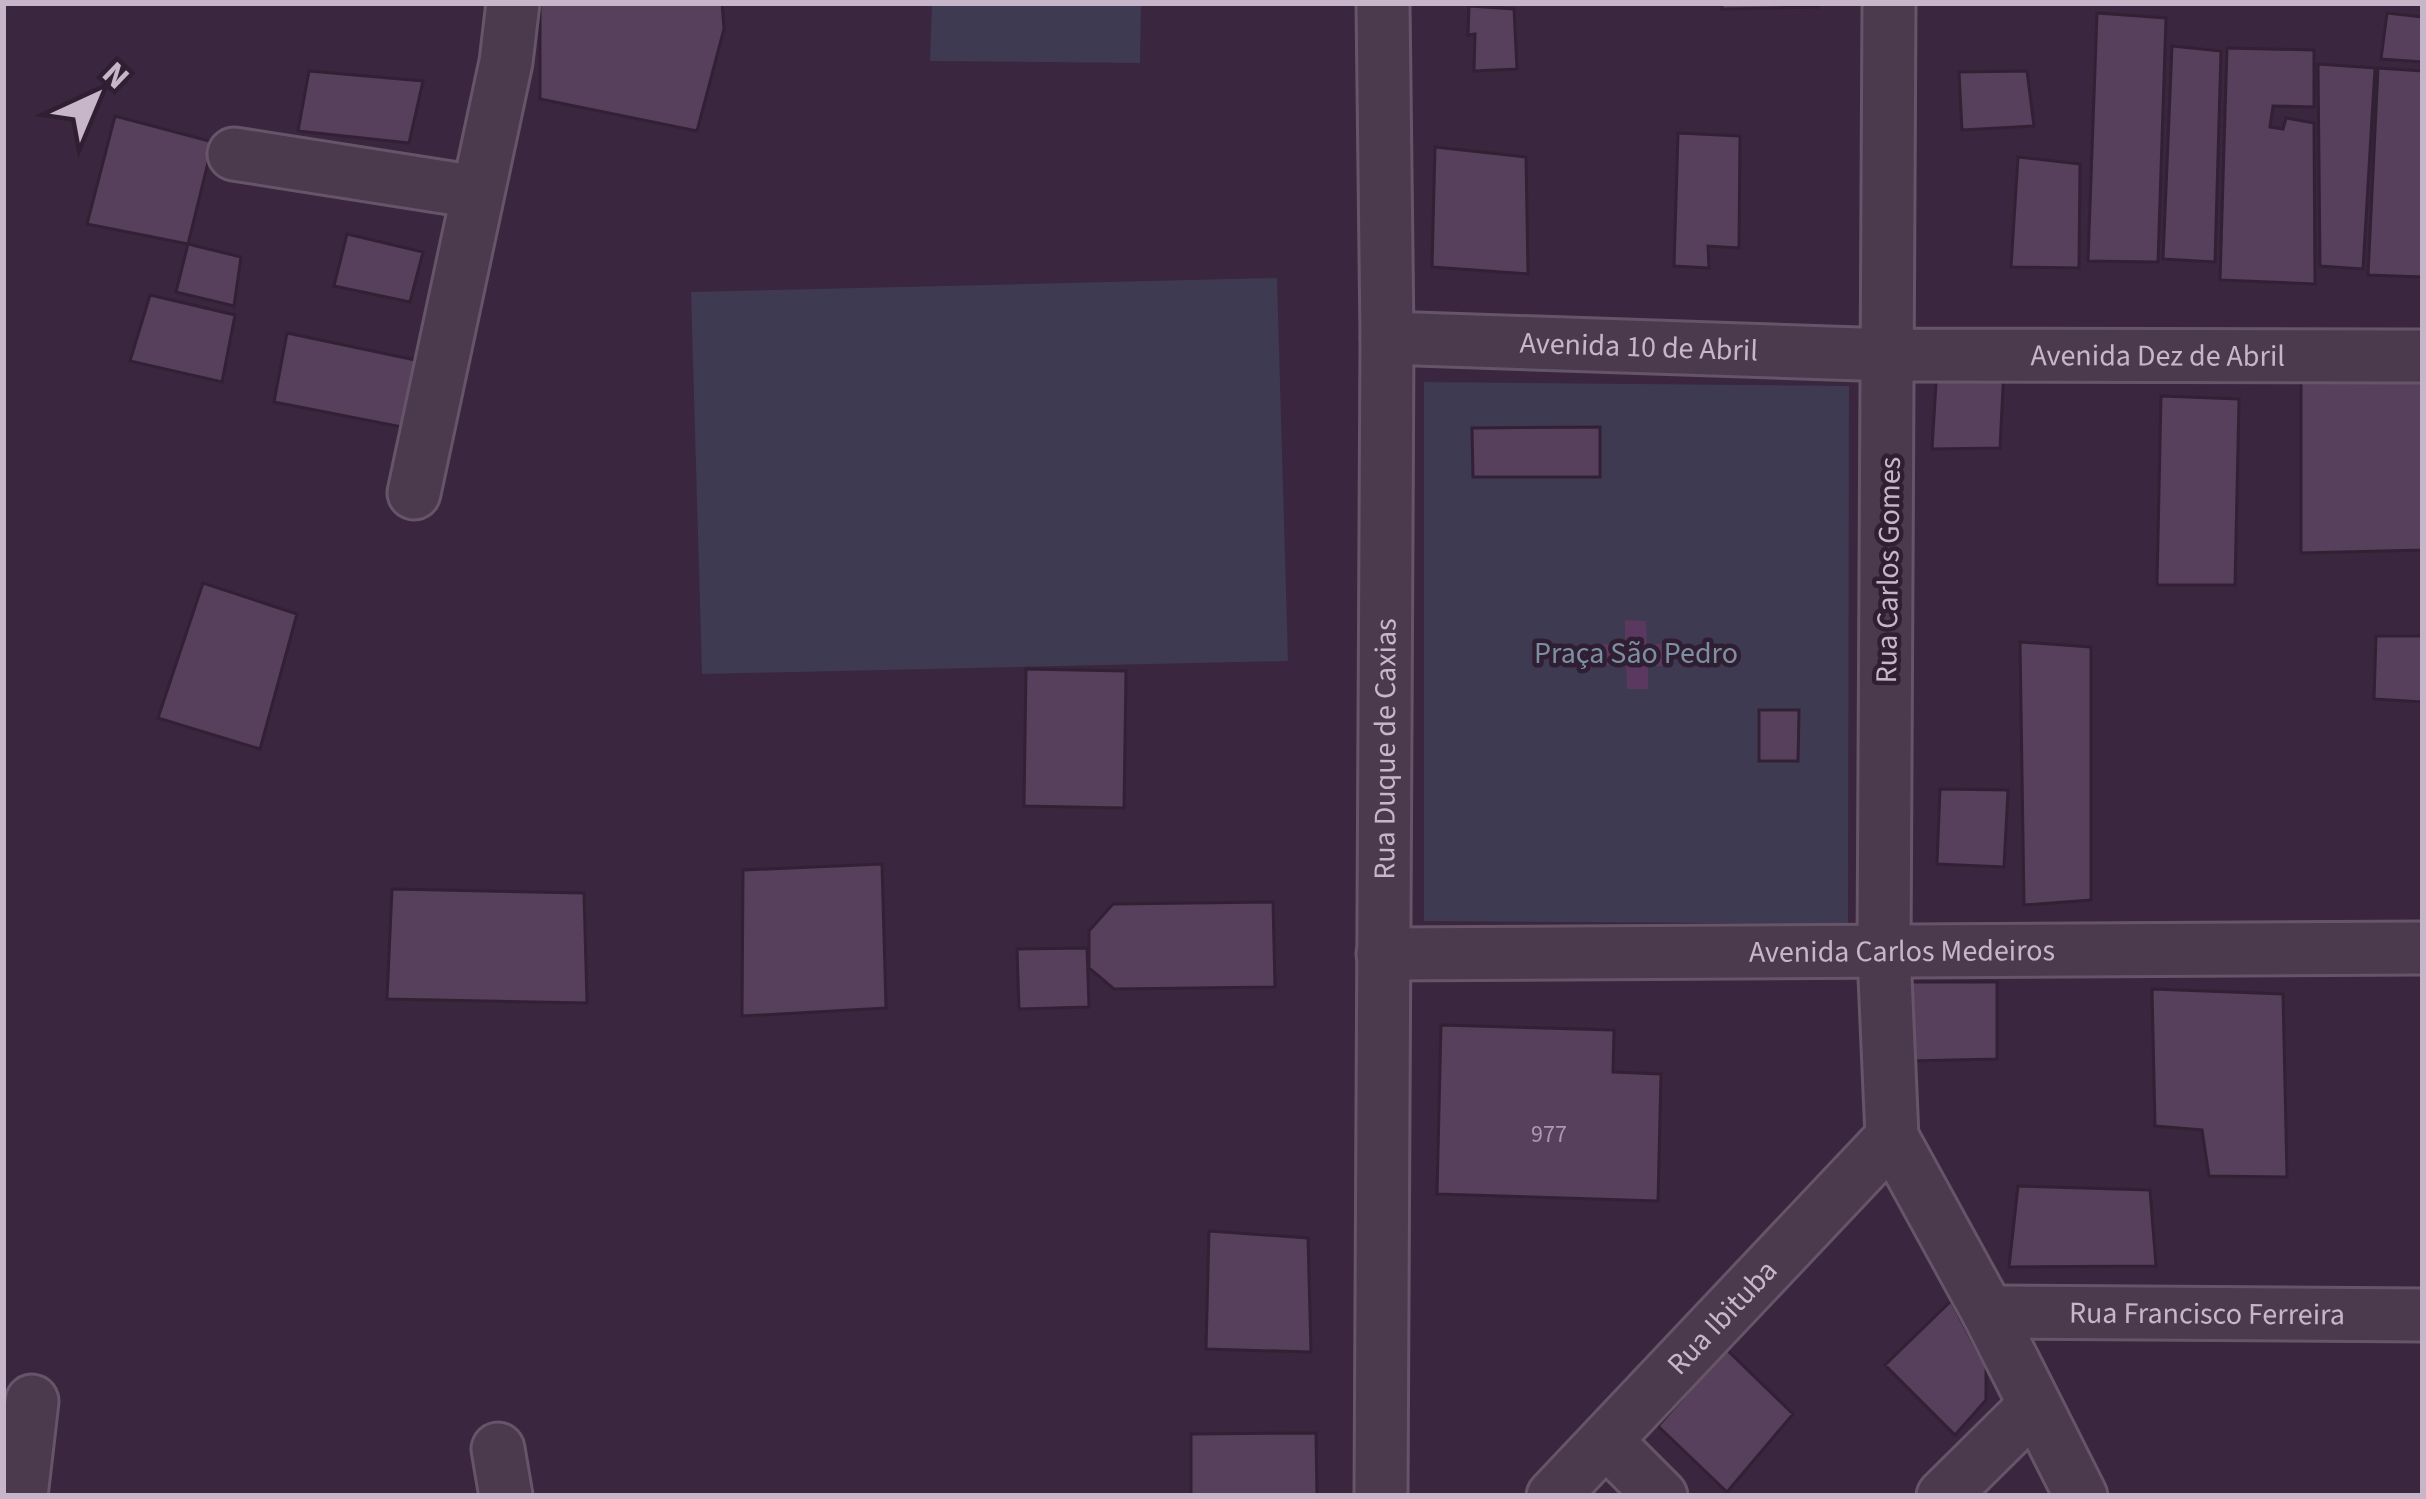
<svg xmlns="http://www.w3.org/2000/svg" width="2426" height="1499" font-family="'Source Sans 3',sans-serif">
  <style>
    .green { fill: #3d3a51 }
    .water { fill: #5a385f }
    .building { fill: #57405b; stroke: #322135; stroke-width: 3 }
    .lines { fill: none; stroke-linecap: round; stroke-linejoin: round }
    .minor-casing { stroke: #665569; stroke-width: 57 }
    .minor { stroke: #4b3a4e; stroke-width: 51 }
    .labels { text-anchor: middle; stroke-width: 9; stroke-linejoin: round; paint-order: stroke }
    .number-label { font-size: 24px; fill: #ab98ae }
    .street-label { font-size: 30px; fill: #c7b6c9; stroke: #301f33 }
    .park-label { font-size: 30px; fill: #7d8fa2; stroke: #301f33 }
  </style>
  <rect width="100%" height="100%" fill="#3a263e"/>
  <!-- green -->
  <path class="green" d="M 932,3 L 1141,3 L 1140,63 L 930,61 Z
    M 1277,278 L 1288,661 L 702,674 L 691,292 Z
    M 1424,382 L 1849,386 L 1848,924 L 1424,921 Z"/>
  <!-- water -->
  <path class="water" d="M 1625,620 L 1646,621 L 1647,644 L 1670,644 L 1669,666 L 1648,666 L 1648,689 L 1627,689 L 1626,665 L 1602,665 L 1602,644 L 1625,644 Z"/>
  <!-- building -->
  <path class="building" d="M 540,3 L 722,3 L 724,29 L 697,131 L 540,99 Z
    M 1722,3 L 1817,3 L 1818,7 L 1722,9 Z
    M 1469,6 L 1514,9 L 1517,69 L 1474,71 L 1475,34 L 1468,35 Z
    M 2097,13 L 2166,18 L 2158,262 L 2088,261 Z
    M 2387,13 L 2423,17 L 2423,62 L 2381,59 Z
    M 2172,46 L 2221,51 L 2215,262 L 2163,259 Z
    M 2227,48 L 2314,50 L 2314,107 L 2273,106 L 2270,127 L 2283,129 L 2286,118 L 2314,123 L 2315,284 L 2220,280 Z
    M 2318,64 L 2375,68 L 2363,269 L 2320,266 Z
    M 2378,68 L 2423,71 L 2423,277 L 2368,275 Z
    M 309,71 L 423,81 L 409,143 L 298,131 Z
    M 2027,71 L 2034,126 L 1962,130 L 1959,72 Z
    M 115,116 L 213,142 L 188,244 L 87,224 Z
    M 1678,133 L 1740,136 L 1739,248 L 1708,246 L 1709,268 L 1674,266 Z
    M 1435,147 L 1526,157 L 1528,274 L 1432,267 Z
    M 2018,157 L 2080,164 L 2079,268 L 2011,267 Z
    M 347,234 L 423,252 L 410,302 L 334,286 Z
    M 188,244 L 241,257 L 234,306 L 176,292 Z
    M 150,295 L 235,315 L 222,382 L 130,361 Z
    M 287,333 L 420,361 L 407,428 L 274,402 Z
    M 1937,367 L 2004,367 L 2000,448 L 1932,449 Z
    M 2301,375 L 2423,375 L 2423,550 L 2301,553 Z
    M 2161,396 L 2239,399 L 2235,585 L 2157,585 Z
    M 1600,427 L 1600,477 L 1473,477 L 1472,428 Z
    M 203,583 L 297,614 L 260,749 L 158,718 Z
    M 2376,636 L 2423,636 L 2423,702 L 2374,699 Z
    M 2020,642 L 2091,647 L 2091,900 L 2024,905 Z
    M 1026,669 L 1126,671 L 1124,808 L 1024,806 Z
    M 1759,710 L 1799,710 L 1798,761 L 1759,761 Z
    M 1940,789 L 2008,790 L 2004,867 L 1937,864 Z
    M 882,864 L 886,1008 L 742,1016 L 743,870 Z
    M 392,889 L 584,893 L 587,1003 L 387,999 Z
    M 1273,902 L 1275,987 L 1114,989 L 1089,968 L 1089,931 L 1113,904 Z
    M 1087,948 L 1089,1007 L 1019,1009 L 1017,949 Z
    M 1910,982 L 1997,982 L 1997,1059 L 1908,1061 Z
    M 2152,989 L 2283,994 L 2287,1177 L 2209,1176 L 2202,1130 L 2155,1126 Z
    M 1441,1025 L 1614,1030 L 1613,1072 L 1661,1074 L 1658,1201 L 1437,1194 Z
    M 2018,1186 L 2150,1190 L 2156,1266 L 2009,1267 Z
    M 1209,1231 L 1308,1238 L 1311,1352 L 1206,1349 Z
    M 1951,1301 L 1986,1367 L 1986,1400 L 1955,1435 L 1885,1365 Z
    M 1726,1349 L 1793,1414 L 1727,1492 L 1658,1426 Z
    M 1316,1433 L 1317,1496 L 1191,1496 L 1191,1434 Z"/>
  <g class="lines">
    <!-- minor casing -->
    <g class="minor-casing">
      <g id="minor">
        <path d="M 1889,3 L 1884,954 L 1892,1137 L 1988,1312 L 2081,1496"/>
        <path d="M 234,154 L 476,192"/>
        <path id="s1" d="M 1387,338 L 1890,355 L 2423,356"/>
        <path d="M 414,493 L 506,62 L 513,3"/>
        <path id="s2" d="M 1383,954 L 2423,948"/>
        <path id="s3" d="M 1988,1312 L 2423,1315"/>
        <path d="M 1606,1441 L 1661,1496"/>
        <path d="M 498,1449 L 506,1496"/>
        <path d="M 21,1496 L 32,1401"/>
        <path id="s4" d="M 1381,1496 L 1387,338 L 1383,3"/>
        <path id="s5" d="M 1553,1496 L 1892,1137"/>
        <path d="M 1943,1496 L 2034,1406"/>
      </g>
    </g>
    <!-- minor -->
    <use href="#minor" class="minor"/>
  </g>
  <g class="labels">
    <!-- number labels -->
    <g class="number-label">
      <text x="1549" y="1142">977</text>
    </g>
    <!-- street labels -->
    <g class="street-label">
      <text dy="10" stroke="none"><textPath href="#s1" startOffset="252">Avenida 10 de Abril</textPath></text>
      <text dy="10" stroke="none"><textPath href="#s1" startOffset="771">Avenida Dez de Abril</textPath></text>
      <text transform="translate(1888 570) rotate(-89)" y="10">Rua Carlos Gomes</text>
      <text dy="10" stroke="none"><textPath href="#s4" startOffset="747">Rua Duque de Caxias</textPath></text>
      <text dy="10" stroke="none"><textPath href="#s2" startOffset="519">Avenida Carlos Medeiros</textPath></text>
      <text dy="10" stroke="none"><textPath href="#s3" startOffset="219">Rua Francisco Ferreira</textPath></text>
      <text dy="10" stroke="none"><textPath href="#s5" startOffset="246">Rua Ibituba</textPath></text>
    </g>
    <!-- park labels -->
    <g class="park-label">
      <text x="1636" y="663">Praça São Pedro</text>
    </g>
  </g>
  <!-- border -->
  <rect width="2426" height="1499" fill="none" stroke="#c7b6c9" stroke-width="12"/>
  <!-- north arrow -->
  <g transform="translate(96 96) rotate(44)" stroke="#301f33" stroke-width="9" paint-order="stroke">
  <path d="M0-9L21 45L0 30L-21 45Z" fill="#c7b6c9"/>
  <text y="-18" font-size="33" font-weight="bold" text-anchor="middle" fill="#c7b6c9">N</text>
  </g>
</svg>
